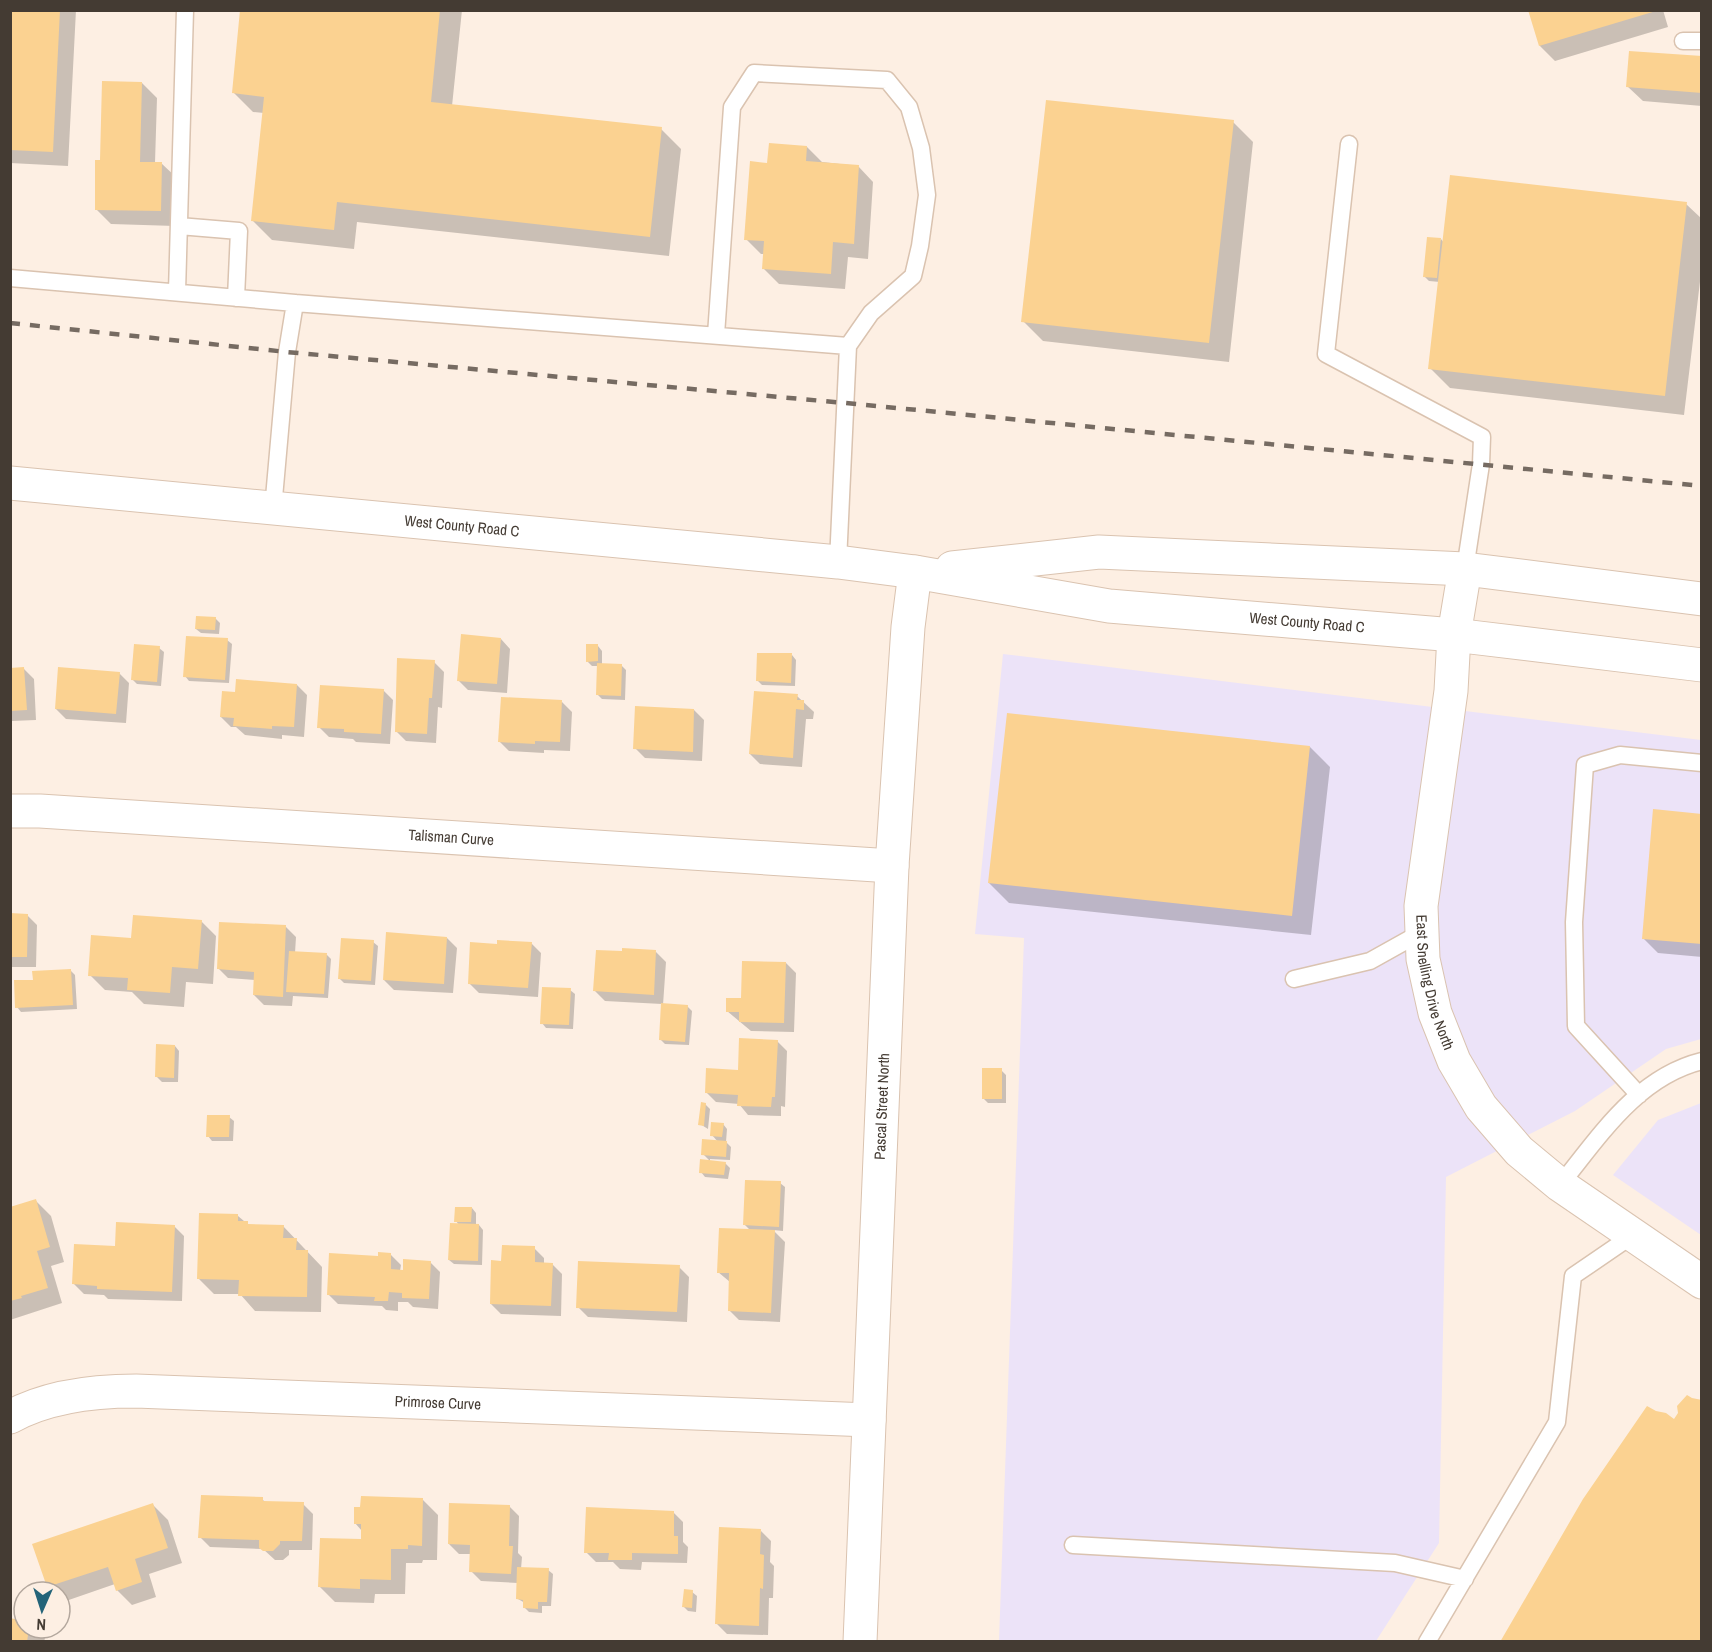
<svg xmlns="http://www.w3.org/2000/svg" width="1712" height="1652" font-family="'Archivo Narrow',sans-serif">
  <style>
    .commercial { fill: #ece3f8 }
    .shadow { fill: #0003 }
    .building { fill: #fbd291 }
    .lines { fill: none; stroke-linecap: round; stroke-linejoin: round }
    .service-casing { stroke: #dac3b0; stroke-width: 19 }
    .minor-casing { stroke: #dac3b0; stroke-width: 35 }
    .tertiary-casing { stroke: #dac3b0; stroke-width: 35 }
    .secondary-casing { stroke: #dac3b0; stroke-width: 35 }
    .service { stroke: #fff; stroke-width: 16 }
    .minor { stroke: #fff; stroke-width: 33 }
    .tertiary { stroke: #fff; stroke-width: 33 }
    .secondary { stroke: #fff; stroke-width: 33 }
    .rail { stroke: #766b62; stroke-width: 4.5; stroke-dasharray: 10 10; stroke-linecap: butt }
    .labels { text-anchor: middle; stroke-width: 4.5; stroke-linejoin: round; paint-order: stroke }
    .street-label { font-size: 15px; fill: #443b33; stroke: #fdefe3 }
  </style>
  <rect width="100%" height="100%" fill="#fdefe3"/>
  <!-- commercial -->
  <path class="commercial" d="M 1003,654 L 1701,740 L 1701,1039 L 1666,1049 L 1575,1111 L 1446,1177 L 1439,1543 L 1376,1641 L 999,1641 L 1024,938 L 975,934 Z
    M 1701,1103 L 1701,1235 L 1613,1175 L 1658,1120 Z"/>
  <!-- shadow -->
  <path class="shadow" d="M 10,10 L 76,10 L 68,166 L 10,163 Z
    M 275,10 L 462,10 L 452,106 L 661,129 L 681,149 L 669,256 L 357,222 L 354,249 L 272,240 L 252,220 L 264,113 L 253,112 L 233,92 Z
    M 1529,10 L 1663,10 L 1668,27 L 1555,61 L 1540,46 Z
    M 1702,58 L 1702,106 L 1643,101 L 1627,86 Z
    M 142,83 L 157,98 L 155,163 L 161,163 L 177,178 L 175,226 L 111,224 L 96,209 L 102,162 Z
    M 1233,122 L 1253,142 L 1229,362 L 1043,341 L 1023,321 Z
    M 807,147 L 822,162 L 858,166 L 873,182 L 868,259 L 848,257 L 845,289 L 779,284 L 763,268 L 765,254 L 761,254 L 746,239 L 769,164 Z
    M 1686,204 L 1702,219 L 1702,265 L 1684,415 L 1450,388 L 1430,368 L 1440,282 L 1429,281 L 1424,276 L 1441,239 L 1444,243 Z
    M 215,618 L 220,623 L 219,634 L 201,633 L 196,629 Z
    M 501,639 L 510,649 L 507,693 L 468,690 L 458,680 Z
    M 227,640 L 232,644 L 229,683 L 189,681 L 185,676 Z
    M 598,646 L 602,651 L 602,665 L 621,665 L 626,670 L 625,700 L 602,699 L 597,694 L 598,666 L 592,666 L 587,661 Z
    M 159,648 L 164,652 L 161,686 L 137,684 L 132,679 Z
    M 792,655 L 796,660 L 795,686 L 762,685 L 758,681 Z
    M 434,662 L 444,672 L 442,708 L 438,707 L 436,743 L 406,741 L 396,731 Z
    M 10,669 L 24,669 L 34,679 L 36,720 L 12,721 L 10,723 Z
    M 119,673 L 129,683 L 126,723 L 66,719 L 56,709 Z
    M 297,685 L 307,695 L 304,737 L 282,735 L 282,739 L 245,735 L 236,727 L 231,727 L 221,717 Z
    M 383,690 L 393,700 L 390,744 L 356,742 L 353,739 L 329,737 L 319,727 Z
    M 797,696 L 814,712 L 813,719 L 806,719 L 802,767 L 760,764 L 750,754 Z
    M 562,702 L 572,712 L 570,751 L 544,750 L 544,753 L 509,751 L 499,741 Z
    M 694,710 L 704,720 L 702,761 L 645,758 L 635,748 Z
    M 1310,747 L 1330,767 L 1311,935 L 1009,903 L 989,883 Z
    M 1702,815 L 1702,957 L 1658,953 L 1643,938 Z
    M 10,915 L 27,915 L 37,925 L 36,967 L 10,967 Z
    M 201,921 L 216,936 L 213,984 L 186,982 L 184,1007 L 144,1004 L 132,992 L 105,990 L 90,975 L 133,940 Z
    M 286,927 L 296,937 L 295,953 L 327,955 L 331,959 L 328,998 L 293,996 L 292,1006 L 264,1005 L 254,995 L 255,980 L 228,978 L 218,968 Z
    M 447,938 L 457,948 L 453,993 L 394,990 L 384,980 Z
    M 373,942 L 378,946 L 375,985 L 344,983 L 340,979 Z
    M 531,943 L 541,953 L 538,997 L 479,993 L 469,983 L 498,945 Z
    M 656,952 L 666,962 L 663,1005 L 687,1006 L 692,1011 L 689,1045 L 665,1044 L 660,1039 L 662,1004 L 605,1001 L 595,991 Z
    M 786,963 L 796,973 L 794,1032 L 751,1031 L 727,1011 Z
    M 71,971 L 75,975 L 77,1009 L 21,1012 L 17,1007 L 34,982 Z
    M 570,990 L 575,994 L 573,1029 L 546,1028 L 542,1023 Z
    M 777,1041 L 787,1051 L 785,1107 L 781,1106 L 781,1116 L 748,1115 L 739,1104 L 716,1102 L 706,1092 L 739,1071 Z
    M 175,1046 L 179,1051 L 178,1082 L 162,1082 L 157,1077 Z
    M 1001,1070 L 1006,1075 L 1006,1103 L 988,1103 L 983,1098 Z
    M 705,1104 L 710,1109 L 708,1129 L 700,1124 Z
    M 229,1117 L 234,1121 L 233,1141 L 212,1141 L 208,1136 Z
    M 723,1124 L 727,1129 L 726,1142 L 731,1147 L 730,1160 L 710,1159 L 710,1161 L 703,1154 L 718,1142 L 712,1135 Z
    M 725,1163 L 730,1168 L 728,1179 L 705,1177 L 701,1172 Z
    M 780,1183 L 785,1187 L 783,1231 L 773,1230 L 785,1242 L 780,1322 L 739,1320 L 729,1310 L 730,1282 L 718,1272 L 751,1231 L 744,1224 Z
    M 36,1201 L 51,1216 L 64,1262 L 51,1266 L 62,1303 L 10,1320 L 10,1208 Z
    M 472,1208 L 476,1213 L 476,1225 L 479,1225 L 483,1230 L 482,1265 L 454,1264 L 449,1260 L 459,1225 L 456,1221 Z
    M 238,1216 L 250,1226 L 283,1226 L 322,1267 L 321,1312 L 255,1311 L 240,1294 L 214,1294 L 199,1279 Z
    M 174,1226 L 184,1236 L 182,1301 L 108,1299 L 104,1295 L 84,1294 L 74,1284 L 116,1247 Z
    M 534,1248 L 544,1258 L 544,1264 L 552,1264 L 562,1274 L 561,1316 L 501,1314 L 491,1304 L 503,1262 Z
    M 391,1255 L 401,1265 L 400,1271 L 430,1262 L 440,1272 L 438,1309 L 413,1307 L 408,1302 L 398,1302 L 398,1311 L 386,1310 L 382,1306 L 338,1304 L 328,1294 Z
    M 679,1267 L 689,1277 L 687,1322 L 588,1317 L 578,1307 Z
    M 262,1499 L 266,1503 L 303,1504 L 313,1514 L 312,1550 L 289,1550 L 289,1555 L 283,1560 L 275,1560 L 263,1549 L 210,1547 L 200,1537 Z
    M 423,1500 L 438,1515 L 437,1560 L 423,1560 L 422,1563 L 406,1563 L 405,1594 L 375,1594 L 374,1603 L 335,1602 L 320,1587 L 362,1541 L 362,1531 L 355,1523 L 362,1509 Z
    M 153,1505 L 168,1520 L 182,1563 L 149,1574 L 156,1597 L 132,1605 L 117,1590 L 115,1584 L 63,1602 L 60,1599 L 60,1592 L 53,1592 L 48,1587 Z
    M 509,1506 L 519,1516 L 518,1553 L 522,1557 L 521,1569 L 548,1570 L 553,1574 L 551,1606 L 542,1606 L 542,1613 L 529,1612 L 525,1608 L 525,1603 L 518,1599 L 518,1583 L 481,1581 L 471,1571 L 471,1554 L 459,1554 L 449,1544 Z
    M 673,1512 L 683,1522 L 683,1542 L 688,1547 L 687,1563 L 642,1562 L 641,1570 L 620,1569 L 613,1562 L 596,1562 L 586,1552 Z
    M 761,1531 L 771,1541 L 770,1562 L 774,1566 L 773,1598 L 769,1598 L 768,1635 L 727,1634 L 717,1624 Z
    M 692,1592 L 697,1596 L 696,1612 L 688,1611 L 684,1607 Z
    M 24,1622 L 24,1628 L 35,1628 L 45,1638 L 44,1642 L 10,1642 Z"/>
  <!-- building -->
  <path class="building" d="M 10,10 L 60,10 L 53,152 L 10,150 Z
    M 240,10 L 440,10 L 431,102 L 662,127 L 650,237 L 337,202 L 334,230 L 251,221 L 264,97 L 232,93 Z
    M 1528,10 L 1656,10 L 1656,11 L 1539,46 Z
    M 1629,51 L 1702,56 L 1702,93 L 1626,87 Z
    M 102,81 L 142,82 L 140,162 L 162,162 L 161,211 L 95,210 L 95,160 L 100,160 Z
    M 1046,100 L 1234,120 L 1209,343 L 1021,322 Z
    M 769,143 L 807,146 L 806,161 L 859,165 L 854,244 L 833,242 L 831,274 L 762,269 L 764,241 L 744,240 L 750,161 L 767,163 Z
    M 1450,175 L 1687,202 L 1665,396 L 1428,369 Z
    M 1427,237 L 1441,238 L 1437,278 L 1423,277 Z
    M 196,616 L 216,617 L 215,630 L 195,629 Z
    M 461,634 L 501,638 L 497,684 L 457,681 Z
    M 186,636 L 228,638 L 225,680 L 183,677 Z
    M 134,644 L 160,646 L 157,682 L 131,680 Z
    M 586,644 L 598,644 L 598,661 L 586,662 Z
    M 757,653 L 792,653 L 791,683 L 756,681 Z
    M 397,658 L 435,660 L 432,698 L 429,698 L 427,734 L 395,732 Z
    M 597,663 L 622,664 L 621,696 L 596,695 Z
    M 24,667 L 27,710 L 10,711 L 10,668 Z
    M 58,667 L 120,672 L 116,714 L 55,709 Z
    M 236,679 L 297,684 L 294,727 L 272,726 L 272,729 L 233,726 L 234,718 L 220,717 L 222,691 L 235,692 Z
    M 320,685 L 384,689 L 381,734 L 344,732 L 344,729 L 317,728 Z
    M 754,691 L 798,694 L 797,700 L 804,700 L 804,710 L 796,709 L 793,758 L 749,754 Z
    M 501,697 L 562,700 L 560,742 L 535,741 L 535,744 L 498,742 Z
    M 635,706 L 694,709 L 693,752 L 633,749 Z
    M 1007,713 L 1310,746 L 1292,916 L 988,883 Z
    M 1653,809 L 1702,814 L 1702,944 L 1642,939 Z
    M 10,913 L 28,914 L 27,957 L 10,957 Z
    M 133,915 L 202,920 L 198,969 L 172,967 L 170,993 L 127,990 L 128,978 L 88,976 L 91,935 L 131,938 Z
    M 219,922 L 286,925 L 283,997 L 253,995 L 254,972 L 217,969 Z
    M 386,932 L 447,937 L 444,984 L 383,980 Z
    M 341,938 L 374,940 L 371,981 L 338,979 Z
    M 497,940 L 532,942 L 528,988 L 468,984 L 470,942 L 497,944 Z
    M 622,948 L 656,950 L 654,995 L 593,991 L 596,950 L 622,951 Z
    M 289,951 L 327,953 L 324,994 L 286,992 Z
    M 742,961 L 786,962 L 784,1023 L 739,1022 L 739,1012 L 726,1012 L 726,998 L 741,998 Z
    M 71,969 L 73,1005 L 15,1008 L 14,980 L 33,980 L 32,971 Z
    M 542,987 L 571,988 L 569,1025 L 540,1024 Z
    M 661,1003 L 688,1005 L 685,1042 L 659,1040 Z
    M 739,1038 L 778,1040 L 775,1097 L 772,1097 L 771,1107 L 737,1106 L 738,1095 L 705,1093 L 706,1068 L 738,1070 Z
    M 156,1044 L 175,1045 L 174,1078 L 155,1077 Z
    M 982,1068 L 1002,1068 L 1002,1099 L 982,1099 Z
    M 701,1102 L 706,1103 L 704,1126 L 698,1125 Z
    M 207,1115 L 230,1115 L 229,1137 L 206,1137 Z
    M 711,1122 L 724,1123 L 722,1137 L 710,1136 Z
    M 702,1139 L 727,1141 L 726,1157 L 701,1155 Z
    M 700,1159 L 726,1162 L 724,1175 L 699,1173 Z
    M 745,1180 L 781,1181 L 779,1227 L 743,1225 Z
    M 36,1199 L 50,1247 L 37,1251 L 48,1288 L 21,1296 L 22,1298 L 10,1301 L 10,1207 Z
    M 455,1207 L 472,1207 L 471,1222 L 454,1222 Z
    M 199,1213 L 238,1214 L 238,1221 L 248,1221 L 248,1224 L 284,1225 L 283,1238 L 297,1238 L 296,1250 L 308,1250 L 307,1297 L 238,1296 L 239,1280 L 197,1279 Z
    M 116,1222 L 175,1225 L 172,1292 L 97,1289 L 97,1286 L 72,1284 L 74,1244 L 115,1246 Z
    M 450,1223 L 479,1224 L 478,1261 L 448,1260 Z
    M 719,1228 L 775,1230 L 771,1313 L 728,1311 L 729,1273 L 717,1273 Z
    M 502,1245 L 535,1246 L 535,1262 L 553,1263 L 551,1306 L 490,1304 L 491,1260 L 501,1261 Z
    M 378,1252 L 391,1253 L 391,1269 L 403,1270 L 403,1259 L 431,1261 L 429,1299 L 402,1298 L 402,1293 L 389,1292 L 388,1301 L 374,1301 L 375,1297 L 327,1295 L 329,1253 L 378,1256 Z
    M 578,1261 L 680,1265 L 677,1312 L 576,1308 Z
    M 1687,1395 L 1692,1398 L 1702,1400 L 1702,1642 L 1500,1642 L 1583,1499 L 1647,1406 L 1656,1411 L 1666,1413 L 1674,1419 L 1678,1413 L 1677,1406 Z
    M 201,1495 L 263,1497 L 263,1501 L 304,1502 L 302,1541 L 280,1541 L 280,1544 L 273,1551 L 263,1551 L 259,1548 L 259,1540 L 198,1538 Z
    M 361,1496 L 423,1498 L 422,1546 L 408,1545 L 408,1549 L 391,1549 L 391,1580 L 360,1579 L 360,1589 L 318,1587 L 320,1538 L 361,1539 L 361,1524 L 354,1524 L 354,1507 L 360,1507 Z
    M 153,1503 L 168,1548 L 135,1559 L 142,1582 L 116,1591 L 108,1567 L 47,1587 L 32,1544 Z
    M 449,1503 L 510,1505 L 509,1546 L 513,1546 L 511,1574 L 469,1572 L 470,1545 L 448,1544 Z
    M 586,1507 L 674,1511 L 674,1536 L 678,1536 L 678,1554 L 632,1553 L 632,1560 L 608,1560 L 609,1553 L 584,1553 Z
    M 719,1527 L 761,1529 L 760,1554 L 764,1555 L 763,1589 L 760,1588 L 759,1626 L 715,1624 Z
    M 517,1567 L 549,1568 L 547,1602 L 538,1602 L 538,1609 L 523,1608 L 523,1600 L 516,1599 Z
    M 684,1589 L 693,1590 L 692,1608 L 682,1607 Z
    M 10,1618 L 24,1621 L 24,1628 L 29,1628 L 27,1642 L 10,1642 Z"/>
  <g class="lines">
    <!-- service casing -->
    <g class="service-casing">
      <path id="service" d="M 1683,41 L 1702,41
        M 1349,144 L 1326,354 L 1482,437 L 1481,464 L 1465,569
        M 179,226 L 239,231 L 236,298
        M 10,278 L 295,303 L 848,346
        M 177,292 L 185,10
        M 716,335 L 732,107 L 754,73 L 887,80 L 909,107 L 921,148 L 927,195 L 920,246 L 913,276 L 871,313 L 848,346 L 838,562
        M 273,509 L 287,352 L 295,303
        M 1294,979 L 1370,961 L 1422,932
        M 1639,1095 L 1576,1026 L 1574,922 L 1585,765 L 1620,755 L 1702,763
        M 1560,1185 C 1599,1137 1637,1077 1702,1061
        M 1073,1545 L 1395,1563 L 1465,1579
        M 1427,1642 L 1557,1422 L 1573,1276 L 1633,1235"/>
    </g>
    <!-- minor casing -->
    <g class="minor-casing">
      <g id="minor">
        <path id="s1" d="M 10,811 L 40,811 L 892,866"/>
        <path id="s2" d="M 10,1417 C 46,1397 95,1391 136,1391 L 869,1420"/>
        <path id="s3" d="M 860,1642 L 892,866 L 908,627 L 915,572"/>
      </g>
    </g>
    <!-- tertiary casing -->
    <g class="tertiary-casing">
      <g id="tertiary">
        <path id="s4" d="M 1465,569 L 1454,635 L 1451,691 L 1421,906 L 1423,959 L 1435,1013 L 1454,1061 L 1481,1107 L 1519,1151 L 1560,1185 L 1702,1282"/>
      </g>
    </g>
    <!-- secondary casing -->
    <g class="secondary-casing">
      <g id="secondary">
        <path id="s5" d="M 10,483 L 838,562 L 915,572 L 1109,606 L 1454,635 L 1702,665"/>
        <path d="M 952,568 L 1099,552 L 1465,569 L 1702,599"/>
      </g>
    </g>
    <!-- service -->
    <use href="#service" class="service"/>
    <!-- minor -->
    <use href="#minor" class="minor"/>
    <!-- tertiary -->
    <use href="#tertiary" class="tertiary"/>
    <!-- secondary -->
    <use href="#secondary" class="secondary"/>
    <!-- rail -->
    <path class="rail" d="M 10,323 L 287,352 L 845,403 L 1702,486"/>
  </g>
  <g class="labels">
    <!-- street labels -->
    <g class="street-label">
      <text dy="5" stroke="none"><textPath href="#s5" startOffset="454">West County Road C</textPath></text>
      <text dy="5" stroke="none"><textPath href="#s5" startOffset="1305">West County Road C</textPath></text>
      <text dy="5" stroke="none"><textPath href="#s1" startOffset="442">Talisman Curve</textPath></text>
      <text dy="5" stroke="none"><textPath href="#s4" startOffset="418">East Snelling Drive North</textPath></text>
      <text dy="5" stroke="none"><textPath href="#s3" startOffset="536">Pascal Street North</textPath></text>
      <text dy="5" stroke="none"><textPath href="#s2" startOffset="432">Primrose Curve</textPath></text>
    </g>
  </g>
  <!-- border -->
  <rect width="1712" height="1652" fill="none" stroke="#443b33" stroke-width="24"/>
  <!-- north arrow -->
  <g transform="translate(42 1610) rotate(183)"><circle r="28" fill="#fdefe3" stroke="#b3a79d" stroke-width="1.5"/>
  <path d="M0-4.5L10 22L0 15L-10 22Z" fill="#246479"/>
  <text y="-9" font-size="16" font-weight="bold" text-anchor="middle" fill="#443b33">N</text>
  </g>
</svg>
